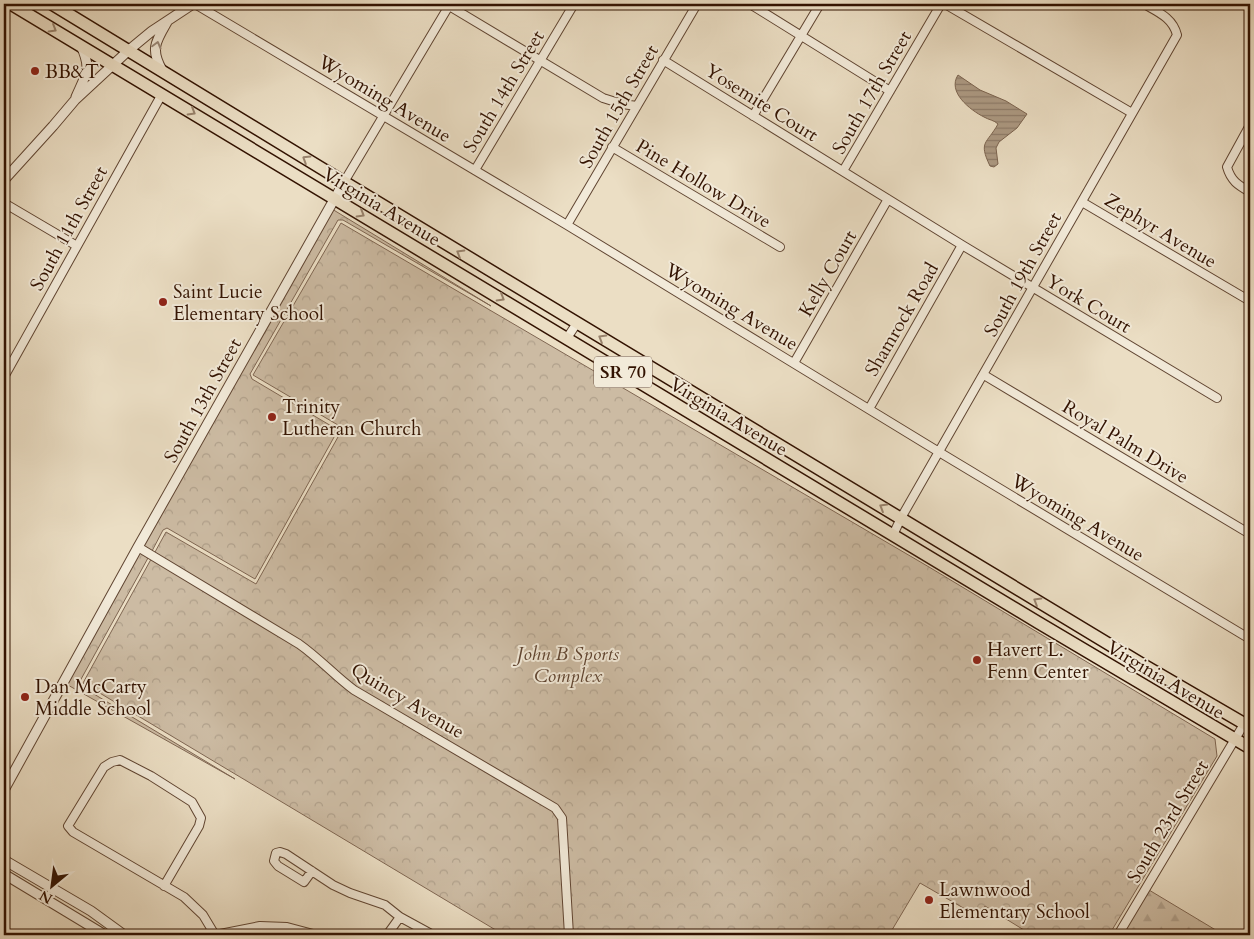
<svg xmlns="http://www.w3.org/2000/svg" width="1254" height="939" font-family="Cardo,serif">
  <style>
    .forest { fill: url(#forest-firs); stroke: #7f6652 }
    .park { fill: url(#park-crowns); stroke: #7f6652 }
    .water { fill: url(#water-rules); stroke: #7b634e }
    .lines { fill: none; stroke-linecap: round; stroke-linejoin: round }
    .minor-casing { stroke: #604532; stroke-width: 10 }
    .tertiary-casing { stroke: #604532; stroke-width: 11 }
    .primary-casing { stroke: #321201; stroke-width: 14 }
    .minor { stroke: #f2ead9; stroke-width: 8 }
    .tertiary { stroke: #f2ead9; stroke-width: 9 }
    .primary { stroke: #ebdec4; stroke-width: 11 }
    .oneway { stroke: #98826c }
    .oneway2 { stroke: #9c8978 }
    .poi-dot { fill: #8f2418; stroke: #f2ead9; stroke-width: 2 }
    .labels { text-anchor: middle; stroke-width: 4; stroke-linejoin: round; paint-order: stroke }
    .shield { fill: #f2ead9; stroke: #6c5342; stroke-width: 1 }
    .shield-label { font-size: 18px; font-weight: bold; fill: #321201 }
    .poi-label { font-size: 19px; fill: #321201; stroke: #f2ead9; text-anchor: start }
    .street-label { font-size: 19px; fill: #321201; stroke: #f2ead9 }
    .park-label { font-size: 19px; font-style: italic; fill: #604532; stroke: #f2ead9 }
  </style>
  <defs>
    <pattern id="forest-firs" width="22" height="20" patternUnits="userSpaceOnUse" patternTransform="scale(1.25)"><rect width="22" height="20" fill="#ccbba3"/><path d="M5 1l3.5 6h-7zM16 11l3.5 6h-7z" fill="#b0a08b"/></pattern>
    <pattern id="park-crowns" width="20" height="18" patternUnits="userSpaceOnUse" patternTransform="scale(1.25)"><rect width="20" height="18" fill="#ccbba3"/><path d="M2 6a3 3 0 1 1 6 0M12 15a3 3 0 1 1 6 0" fill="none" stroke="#b0a08b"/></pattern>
    <pattern id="water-rules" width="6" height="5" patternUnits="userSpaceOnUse" patternTransform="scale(1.25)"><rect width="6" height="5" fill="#ac9982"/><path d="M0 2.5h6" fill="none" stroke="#8d7b68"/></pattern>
  </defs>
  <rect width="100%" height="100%" fill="#ebdec4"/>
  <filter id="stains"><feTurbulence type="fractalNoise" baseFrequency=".004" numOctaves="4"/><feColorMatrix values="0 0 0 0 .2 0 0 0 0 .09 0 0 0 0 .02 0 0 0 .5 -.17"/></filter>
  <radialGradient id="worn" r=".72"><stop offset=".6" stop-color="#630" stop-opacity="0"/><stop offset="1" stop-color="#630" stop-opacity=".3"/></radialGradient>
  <!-- forest -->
  <path class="forest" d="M 1149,890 L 1224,935 L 1122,935 Z"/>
  <!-- park -->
  <path class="park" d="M 332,209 L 491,306 L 343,220 L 338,220 L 250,374 L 252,379 L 338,430 L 255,579 L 167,528 L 163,530 L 152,551 L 143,545 Z
    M 341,223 L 929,567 L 1215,739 L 1217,756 L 1109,935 L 1032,935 L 985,906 L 979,917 L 920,883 L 889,935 L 504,935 L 83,683 L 166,532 L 256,584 L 343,428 L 253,375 Z
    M 139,552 L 148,558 L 80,681 L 79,685 L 235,779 L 66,684 Z"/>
  <!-- water -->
  <path class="water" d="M 958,75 L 980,90 L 1006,101 L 1027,114 L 1017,128 L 999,142 L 996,148 L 998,164 L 994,167 L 990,166 C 978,141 987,144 998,124 C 994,120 989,120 984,117 C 970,110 947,92 958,75 Z"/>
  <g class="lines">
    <!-- minor casing -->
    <g class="minor-casing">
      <path id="minor" d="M 195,4 L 567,225 L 939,452 L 1250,639
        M 446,4 L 603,98 L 622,104 L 637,106
        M 750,4 L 890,91
        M 945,4 L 1132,113
        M 663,60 L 962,245 L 1217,398
        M 753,116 L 820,4
        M 1250,125 L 1227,167 C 1231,181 1238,185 1250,192
        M 612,147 L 780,247
        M 475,170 L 574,4
        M 843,171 L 941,4
        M 344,182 L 450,4
        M 1082,202 L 1250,301
        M 4,203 L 77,246
        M 567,225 L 697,4
        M 567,338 L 577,323
        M 794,363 L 888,199
        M 984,375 L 1250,534
        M 4,377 L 162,94
        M 869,409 L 962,245
        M 893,535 L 901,518 L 1177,35 C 1173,18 1158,12 1144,4
        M 138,547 L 299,644 C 319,658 335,676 354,690 L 555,808 L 562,818 L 569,935
        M 312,871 L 304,882 L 278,866 L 274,861 L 276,853 L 280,852 L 286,854 L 333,885 L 350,893 L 385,905 L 400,917 L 433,935
        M 164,886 L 199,826 L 201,818 L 192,802 L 151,776 L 120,760 L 112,762 L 104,767 L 68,826 L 73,832 L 184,897 L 203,915 L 215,935
        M 215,935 L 260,926 L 287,927 L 317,935
        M 387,935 L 400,917
        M 1118,935 L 1244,724"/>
    </g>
    <!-- tertiary casing -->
    <g class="tertiary-casing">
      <path id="tertiary" d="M 162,70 C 150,49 156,41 167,22
        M 76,97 C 86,74 92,69 81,46
        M 4,180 L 53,126 L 75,100 L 129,50 L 152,31 L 193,4
        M 4,790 L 138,547 L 344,182
        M 4,860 L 91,911 L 124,935
        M 4,874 L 105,935"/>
    </g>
    <!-- primary casing -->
    <g class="primary-casing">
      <path id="primary" d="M 11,4 L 1039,623 L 1250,748
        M 52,4 L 344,182 L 1140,663 L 1250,727"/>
    </g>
    <!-- minor -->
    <use href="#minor" class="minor"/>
    <!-- tertiary -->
    <use href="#tertiary" class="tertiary"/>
    <!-- primary -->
    <use href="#primary" class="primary"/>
  </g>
  <!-- one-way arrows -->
  <defs><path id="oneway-chevron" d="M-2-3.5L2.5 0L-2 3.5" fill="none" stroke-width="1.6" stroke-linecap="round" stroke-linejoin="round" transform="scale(1.25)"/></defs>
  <g class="oneway">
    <use href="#oneway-chevron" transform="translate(53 29) rotate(31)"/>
    <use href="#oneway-chevron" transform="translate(192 112) rotate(31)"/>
    <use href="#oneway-chevron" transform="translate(306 159) rotate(-148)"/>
    <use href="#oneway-chevron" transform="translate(361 214) rotate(31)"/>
    <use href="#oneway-chevron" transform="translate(460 253) rotate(-149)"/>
    <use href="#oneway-chevron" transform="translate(501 298) rotate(31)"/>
    <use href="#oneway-chevron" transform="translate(602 338) rotate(-149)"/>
    <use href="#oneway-chevron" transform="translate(883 507) rotate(-149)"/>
    <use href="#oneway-chevron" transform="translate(1037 601) rotate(-149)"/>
  </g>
  <use class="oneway2" href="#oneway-chevron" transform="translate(157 45) rotate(-75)"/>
  <!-- markers -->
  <g class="poi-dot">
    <circle cx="35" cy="71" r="5"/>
    <circle cx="163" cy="302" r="5"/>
    <circle cx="272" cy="417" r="5"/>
    <circle cx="977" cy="660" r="5"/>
    <circle cx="25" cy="697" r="5"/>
    <circle cx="929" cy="900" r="5"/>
  </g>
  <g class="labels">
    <!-- shield labels -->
    <rect class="shield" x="594" y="356.5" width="58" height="31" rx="4"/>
    <g class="shield-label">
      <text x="623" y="378">SR 70</text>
    </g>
    <!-- poi labels -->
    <g class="poi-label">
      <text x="45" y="78">BB&amp;T</text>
      <text x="173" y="298">Saint Lucie<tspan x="173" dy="22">Elementary School</tspan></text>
      <text x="282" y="413">Trinity<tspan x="282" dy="22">Lutheran Church</tspan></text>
      <text x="987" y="656">Havert L.<tspan x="987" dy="22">Fenn Center</tspan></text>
      <text x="35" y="693">Dan McCarty<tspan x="35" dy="22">Middle School</tspan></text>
      <text x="939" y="896">Lawnwood<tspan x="939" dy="22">Elementary School</tspan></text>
    </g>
    <!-- street labels -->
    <g class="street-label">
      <text transform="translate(503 91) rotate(-59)" y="7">South 14th Street</text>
      <text transform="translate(871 92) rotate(-60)" y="7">South 17th Street</text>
      <text transform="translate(385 98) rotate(31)" y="7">Wyoming Avenue</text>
      <text transform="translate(762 102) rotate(32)" y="7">Yosemite Court</text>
      <text transform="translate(618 106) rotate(-60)" y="7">South 15th Street</text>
      <text transform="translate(704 183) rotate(31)" y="7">Pine Hollow Drive</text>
      <text transform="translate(382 206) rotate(31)" y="7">Virginia Avenue</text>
      <text transform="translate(68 228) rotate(-61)" y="7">South 11th Street</text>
      <text transform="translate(1161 230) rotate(31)" y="7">Zephyr Avenue</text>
      <text transform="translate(827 273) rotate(-60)" y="7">Kelly Court</text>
      <text transform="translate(1022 274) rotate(-61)" y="7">South 19th Street</text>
      <text transform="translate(1089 303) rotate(31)" y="7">York Court</text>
      <text transform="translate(732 306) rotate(31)" y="7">Wyoming Avenue</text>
      <text transform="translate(901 319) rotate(-60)" y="7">Shamrock Road</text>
      <text transform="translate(202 400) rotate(-61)" y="7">South 13th Street</text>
      <text transform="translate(729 416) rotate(31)" y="7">Virginia Avenue</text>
      <text transform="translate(1126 441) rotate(31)" y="7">Royal Palm Drive</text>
      <text transform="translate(1078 517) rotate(31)" y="7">Wyoming Avenue</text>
      <text transform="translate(1166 679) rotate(31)" y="7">Virginia Avenue</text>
      <text transform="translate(408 700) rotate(31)" y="7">Quincy Avenue</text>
      <text transform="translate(1167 821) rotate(-59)" y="7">South 23rd Street</text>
    </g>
    <!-- park labels -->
    <g class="park-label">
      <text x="568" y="660">John B Sports<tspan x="568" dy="22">Complex</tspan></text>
    </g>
  </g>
  <!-- margin -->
  <rect width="1254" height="939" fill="none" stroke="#ebdec4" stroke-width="20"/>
  <rect x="5" y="5" width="1244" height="929" fill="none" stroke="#321201" stroke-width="2.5"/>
  <rect x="10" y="10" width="1234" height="919" fill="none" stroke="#321201"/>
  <!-- north arrow -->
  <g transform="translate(52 886) rotate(209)" stroke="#f2ead9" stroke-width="4" paint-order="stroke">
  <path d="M0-4L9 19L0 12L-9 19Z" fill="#321201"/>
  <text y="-8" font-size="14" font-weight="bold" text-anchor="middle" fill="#321201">N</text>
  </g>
  <rect width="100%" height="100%" filter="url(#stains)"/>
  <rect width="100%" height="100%" fill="url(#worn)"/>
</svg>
